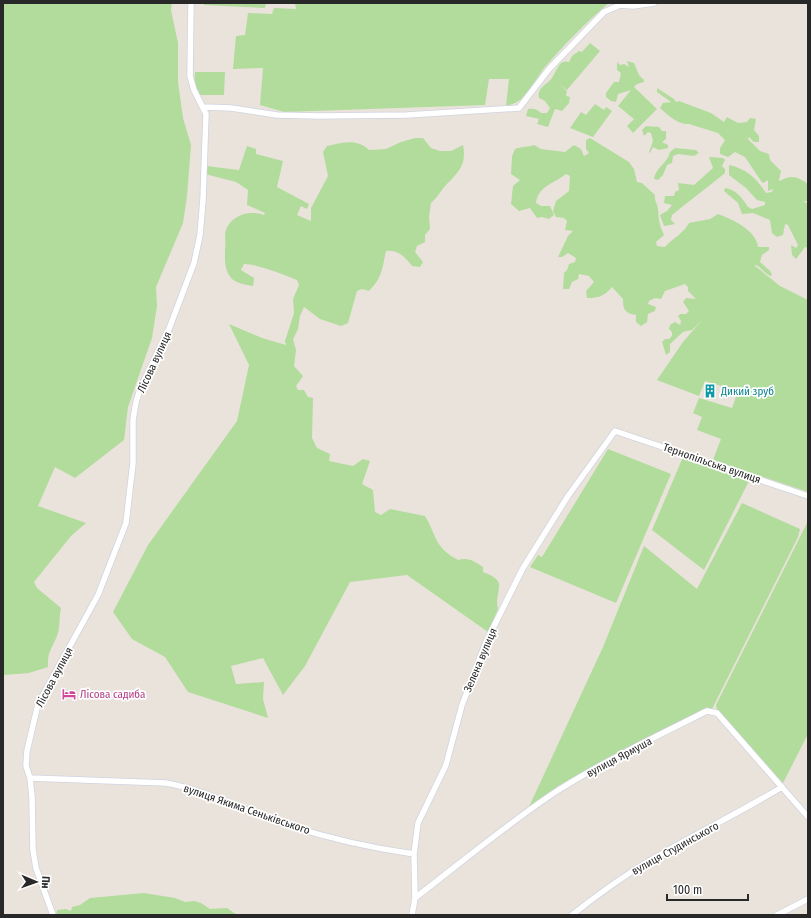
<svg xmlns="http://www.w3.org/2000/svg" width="811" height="918" font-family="'Fira Sans Condensed',sans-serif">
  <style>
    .green { fill: #b1dc9c }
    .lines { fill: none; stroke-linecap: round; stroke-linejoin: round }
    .minor-casing { stroke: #d0d3e0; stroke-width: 7 }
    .minor { stroke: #fff; stroke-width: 5.5 }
    .labels { text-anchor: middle; stroke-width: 3.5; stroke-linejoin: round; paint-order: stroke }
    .street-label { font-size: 11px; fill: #282828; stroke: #fff }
    .culture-label { font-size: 11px; fill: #0d838f; stroke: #fff; text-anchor: start }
    .hotel-label { font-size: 11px; fill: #b23c85; stroke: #fff; text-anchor: start }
  </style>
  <rect width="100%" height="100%" fill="#eae3db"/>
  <!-- green -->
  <path class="green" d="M 3,3 L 172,3 L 171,10 L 178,43 L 178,82 L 183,118 L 191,145 L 187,196 L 183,223 L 156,287 L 157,306 L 152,338 L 128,407 L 124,440 L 75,478 L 55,467 L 38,506 L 86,523 L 71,536 L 34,582 L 37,588 L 61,608 C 59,617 60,627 58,633 C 53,648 47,650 48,667 L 29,673 L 4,675 Z
    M 204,3 L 266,3 L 265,8 L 204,5 Z
    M 295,3 L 609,3 C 585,23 564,45 544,68 C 536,79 530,91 520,100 C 516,103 511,105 506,106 L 509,79 L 489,79 L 485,105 L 284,112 L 260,105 L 263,68 L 233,69 L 236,36 L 245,35 L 248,13 L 272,14 L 274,8 L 296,9 Z
    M 590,43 L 600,51 L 567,90 L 559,84 L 567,91 L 566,96 L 570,97 L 569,103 L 562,111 L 555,109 L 548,127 L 537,124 L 539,119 L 526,116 L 528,109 C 534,108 537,109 541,113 L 547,113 L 550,108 L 545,101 L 539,98 C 537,87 547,85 552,78 C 555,73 557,68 560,64 C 563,61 566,61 569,62 L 572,56 L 579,51 L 582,52 Z
    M 627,61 L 634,63 L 639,75 L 644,80 L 644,82 L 637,84 L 634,87 L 657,109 L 633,133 L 627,126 L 634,119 L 618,106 L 631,90 L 618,94 L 616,102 L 611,101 L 606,97 L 606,93 L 614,82 L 619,82 L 621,73 L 617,70 L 617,62 L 620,65 L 624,64 L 629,67 Z
    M 195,72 L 225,72 L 224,95 L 200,95 L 194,84 Z
    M 657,88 L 674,99 L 676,102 L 679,101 L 711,113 L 724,122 L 727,117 L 738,123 L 747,122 L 750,118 L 756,119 L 754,130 L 759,136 L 759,142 L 754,142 L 749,137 L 748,139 L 760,151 L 769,154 L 770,160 L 781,171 L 779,180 L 780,181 C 791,174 798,177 808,184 L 808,201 L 803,201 L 808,204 L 808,248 L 805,247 L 796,259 L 792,255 L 791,245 L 796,248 L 798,245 L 788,225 L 785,224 L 783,235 L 777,237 L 772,233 L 770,220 L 753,213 L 742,214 L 738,203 L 724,191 L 725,188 C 737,190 742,198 748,207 L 752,209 L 765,205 L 765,202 L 757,200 L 746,188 L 729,175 L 729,165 C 747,169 756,178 766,193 L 772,192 L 773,189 L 768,191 L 768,180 L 763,183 L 761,181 L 745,157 L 735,152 L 728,157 L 720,154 L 720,148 L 725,140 L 718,133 L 689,124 C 679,125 667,115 660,108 L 663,103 L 671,102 L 657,92 Z
    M 595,104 L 604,110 L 606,107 L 612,111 L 593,137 L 570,128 L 581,112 L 586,115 Z
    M 646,126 L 659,127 L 662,131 L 666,131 L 666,139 L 662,142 L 668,145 L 668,148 L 659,150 L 653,147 L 650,153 L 649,152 L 653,141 L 651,133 L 648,132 L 644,136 L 642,130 Z
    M 415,138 L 423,138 L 431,148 L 440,151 L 451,151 L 463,145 C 467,166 458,172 445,186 C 440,192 437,198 431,203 L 429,217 L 430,229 L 425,235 L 425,242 L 417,246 L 415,252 L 423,262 L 420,267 L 412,266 C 405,257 398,249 386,251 C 382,268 383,277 369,291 L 362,289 L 357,291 L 348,323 L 341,326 L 320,319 L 304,307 L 300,316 L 298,329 L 293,339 L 296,350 L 294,366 L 303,376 L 296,386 L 298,390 L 304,390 L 308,397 L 313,398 L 312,438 L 317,448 L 330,454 L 329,461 L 353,466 L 363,459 L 370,461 L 362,484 L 373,490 L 375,512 L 381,515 L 390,509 L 425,516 C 437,536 434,547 458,560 C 468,557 474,561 483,567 L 483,572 C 511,582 493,590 498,609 L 488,632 L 407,575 L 350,582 L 305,666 L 283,695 L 263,658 L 231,666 L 236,684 L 264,682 L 263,699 L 268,718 L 188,692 L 165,657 L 132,639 L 113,612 L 148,545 L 237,421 L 249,365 L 229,324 L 262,338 L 286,345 L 285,341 L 294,313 L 293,299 L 299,285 L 297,280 C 285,275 253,263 244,264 L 241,270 L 254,278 L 253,286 C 246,285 237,283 232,279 C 224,271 225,259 225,249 C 226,244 225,239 225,234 C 228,216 249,209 264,215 L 265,213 L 247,205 L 248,190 L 236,182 L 205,174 L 206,166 L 239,170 L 247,146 L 256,149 L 256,154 L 283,161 L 277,187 L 309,204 L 307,209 L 301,206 L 297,215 L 311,221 L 311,208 L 328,176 L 323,152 L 327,146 C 342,143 357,138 369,150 L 386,149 L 401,142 Z
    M 590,138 L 629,162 L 634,169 L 637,182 L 642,183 L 655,195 C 654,201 658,204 658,210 C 659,221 659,224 664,235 L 656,242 L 657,246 L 665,247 C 673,238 684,233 689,223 L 710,219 L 718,214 C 732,219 756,230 758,247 L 769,247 L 769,250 L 762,255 L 760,262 L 771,272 L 772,276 C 764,275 760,264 754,265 L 780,286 L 808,300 L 808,492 L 713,460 L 721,439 L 697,430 L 702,417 L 693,413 L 699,398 L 732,408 L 738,391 L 705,381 L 699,396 L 657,380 L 683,342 L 702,320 L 692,330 L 683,332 L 670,344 L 670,352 L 666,355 L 662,342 L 665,339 L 669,339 L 672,336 L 672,332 L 669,329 L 670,325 L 675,322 L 680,325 L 681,321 L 678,316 L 680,314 L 686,314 L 689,311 L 683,302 L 686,298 L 696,299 L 688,291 L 688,287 L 685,284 L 665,291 L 661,299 L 655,298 L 649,301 L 648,304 L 656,307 L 655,311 L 648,314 L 647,322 L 641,326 L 636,322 L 636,315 C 625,313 623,310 623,299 L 612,287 C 604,296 599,298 587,298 L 586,291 L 594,282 L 589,276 L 579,274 L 578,279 L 572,282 L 569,289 L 563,289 L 564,273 L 567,270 L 569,264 L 575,262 L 576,258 L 568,253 L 562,257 L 558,257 L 568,236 L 573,231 L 565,230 L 567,221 L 564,218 L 556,217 L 553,211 L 556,201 L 569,191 L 570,176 L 566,174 C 555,183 538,186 536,203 L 541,206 L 550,206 L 554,215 L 549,219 L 542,217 L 537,218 L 530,208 L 519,211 L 511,204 L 513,186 L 520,180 L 511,174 L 512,156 L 515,149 C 516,148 532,146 534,145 L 541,149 L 565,152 L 574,145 L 581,149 L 584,156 L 589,153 L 586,149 L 586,140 Z
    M 675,148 L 696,150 L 699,153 L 694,156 L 678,154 L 673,156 L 672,163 L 667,165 L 663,175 L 658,180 L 654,179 C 655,168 668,163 670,152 Z
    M 709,157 L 723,158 L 725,160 L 722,166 L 725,169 L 725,173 C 707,188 690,200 672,215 L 671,220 L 675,224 L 664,226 L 660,215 L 667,211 L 672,205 L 664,203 L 665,196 L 674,196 L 675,192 L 679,190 L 678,183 L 694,185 L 713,168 Z
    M 608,449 L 671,474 L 616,603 L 530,567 L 538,555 L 542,557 Z
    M 683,457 L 749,481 L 704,570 L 652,530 Z
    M 742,503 L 800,529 L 798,537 L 712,709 L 706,709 L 528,809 L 603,647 L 644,546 L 697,589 Z
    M 808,521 L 808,734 L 783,783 L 717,710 L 716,705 Z
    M 144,893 L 175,898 L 185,902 L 194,901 L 201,903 L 210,909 L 227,908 L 237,915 L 56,915 L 57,910 L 66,909 L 71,911 L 72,907 L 80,905 L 90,898 Z"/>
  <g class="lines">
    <!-- minor casing -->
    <g class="minor-casing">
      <path id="minor" d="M 204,107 L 231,108 L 277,115 L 319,116 L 407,115 L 519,108 L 549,69 L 604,12 L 620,5 L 633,6 L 654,3
        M 30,778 L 166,783 C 209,791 246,812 287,825 C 328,838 371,848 414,854
        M 415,898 C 462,862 509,822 560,789 C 607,760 657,736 707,711 L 717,713 L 808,817
        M 53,915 L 36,868 L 33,850 L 32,797 L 30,778 L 26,766 L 27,751 L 38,704 L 98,595 L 126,523 L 133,463 L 133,420 L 136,402 L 140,389 L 169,329 L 194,263 L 200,235 L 203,200 L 206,114 L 194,90 L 190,76 L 191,3
        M 412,915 L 415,898 L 414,854 L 418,823 L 446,765 L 462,705 L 486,642 L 523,568 L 568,496 L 615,431 L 808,496
        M 572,915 C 597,895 622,877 649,861 C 693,835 739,813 782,787
        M 777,915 L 808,899"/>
    </g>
    <!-- minor -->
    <use href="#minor" class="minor"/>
  </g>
  <!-- icons -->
  <defs>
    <g id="building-bare" transform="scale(1.08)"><path d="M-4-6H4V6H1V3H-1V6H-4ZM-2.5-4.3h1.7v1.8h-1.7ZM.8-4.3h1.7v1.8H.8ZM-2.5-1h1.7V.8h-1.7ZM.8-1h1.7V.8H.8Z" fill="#0f9aa8" stroke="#fff" stroke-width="2.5" paint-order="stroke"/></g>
    <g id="hotel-bare" transform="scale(1.08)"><path d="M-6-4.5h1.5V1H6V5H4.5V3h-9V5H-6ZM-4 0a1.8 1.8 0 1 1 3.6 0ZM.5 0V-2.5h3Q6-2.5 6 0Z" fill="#d1479c" stroke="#fff" stroke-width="2.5" paint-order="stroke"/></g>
  </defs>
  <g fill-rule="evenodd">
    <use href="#building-bare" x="710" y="391"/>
    <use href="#hotel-bare" x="69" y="694"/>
  </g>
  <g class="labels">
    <!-- street labels -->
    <g class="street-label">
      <text transform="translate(154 362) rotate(-65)" y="4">Лісова вулиця</text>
      <text transform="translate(712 463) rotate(19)" y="4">Тернопільська вулиця</text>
      <text transform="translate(480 660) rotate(-67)" y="4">Зелена вулиця</text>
      <text transform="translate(54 677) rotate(-62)" y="4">Лісова вулиця</text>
      <text transform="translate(619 757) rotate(-28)" y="4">вулиця Ярмуша</text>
      <text transform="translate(247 809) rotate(19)" y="4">вулиця Якима Сеньківського</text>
      <text transform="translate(675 848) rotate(-29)" y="4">вулиця Студинського</text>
    </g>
    <!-- culture labels -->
    <g class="culture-label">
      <text x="721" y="395">Дикий зруб</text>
    </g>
    <!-- hotel labels -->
    <g class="hotel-label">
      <text x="80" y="698">Лісова садиба</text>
    </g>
  </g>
  <!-- border -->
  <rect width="811" height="918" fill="none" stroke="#282828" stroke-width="8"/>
  <!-- north arrow -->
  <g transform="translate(36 882) rotate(92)" stroke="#ffffff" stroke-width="3" paint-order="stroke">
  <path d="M0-3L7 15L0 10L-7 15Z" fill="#282828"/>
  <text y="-6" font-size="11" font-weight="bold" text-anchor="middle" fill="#282828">Пн</text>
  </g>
  <!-- scale -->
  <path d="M667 894v6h81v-6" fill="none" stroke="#282828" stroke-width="2"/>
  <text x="673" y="894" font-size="12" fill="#282828" stroke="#ffffff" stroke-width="3" paint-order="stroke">100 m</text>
</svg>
